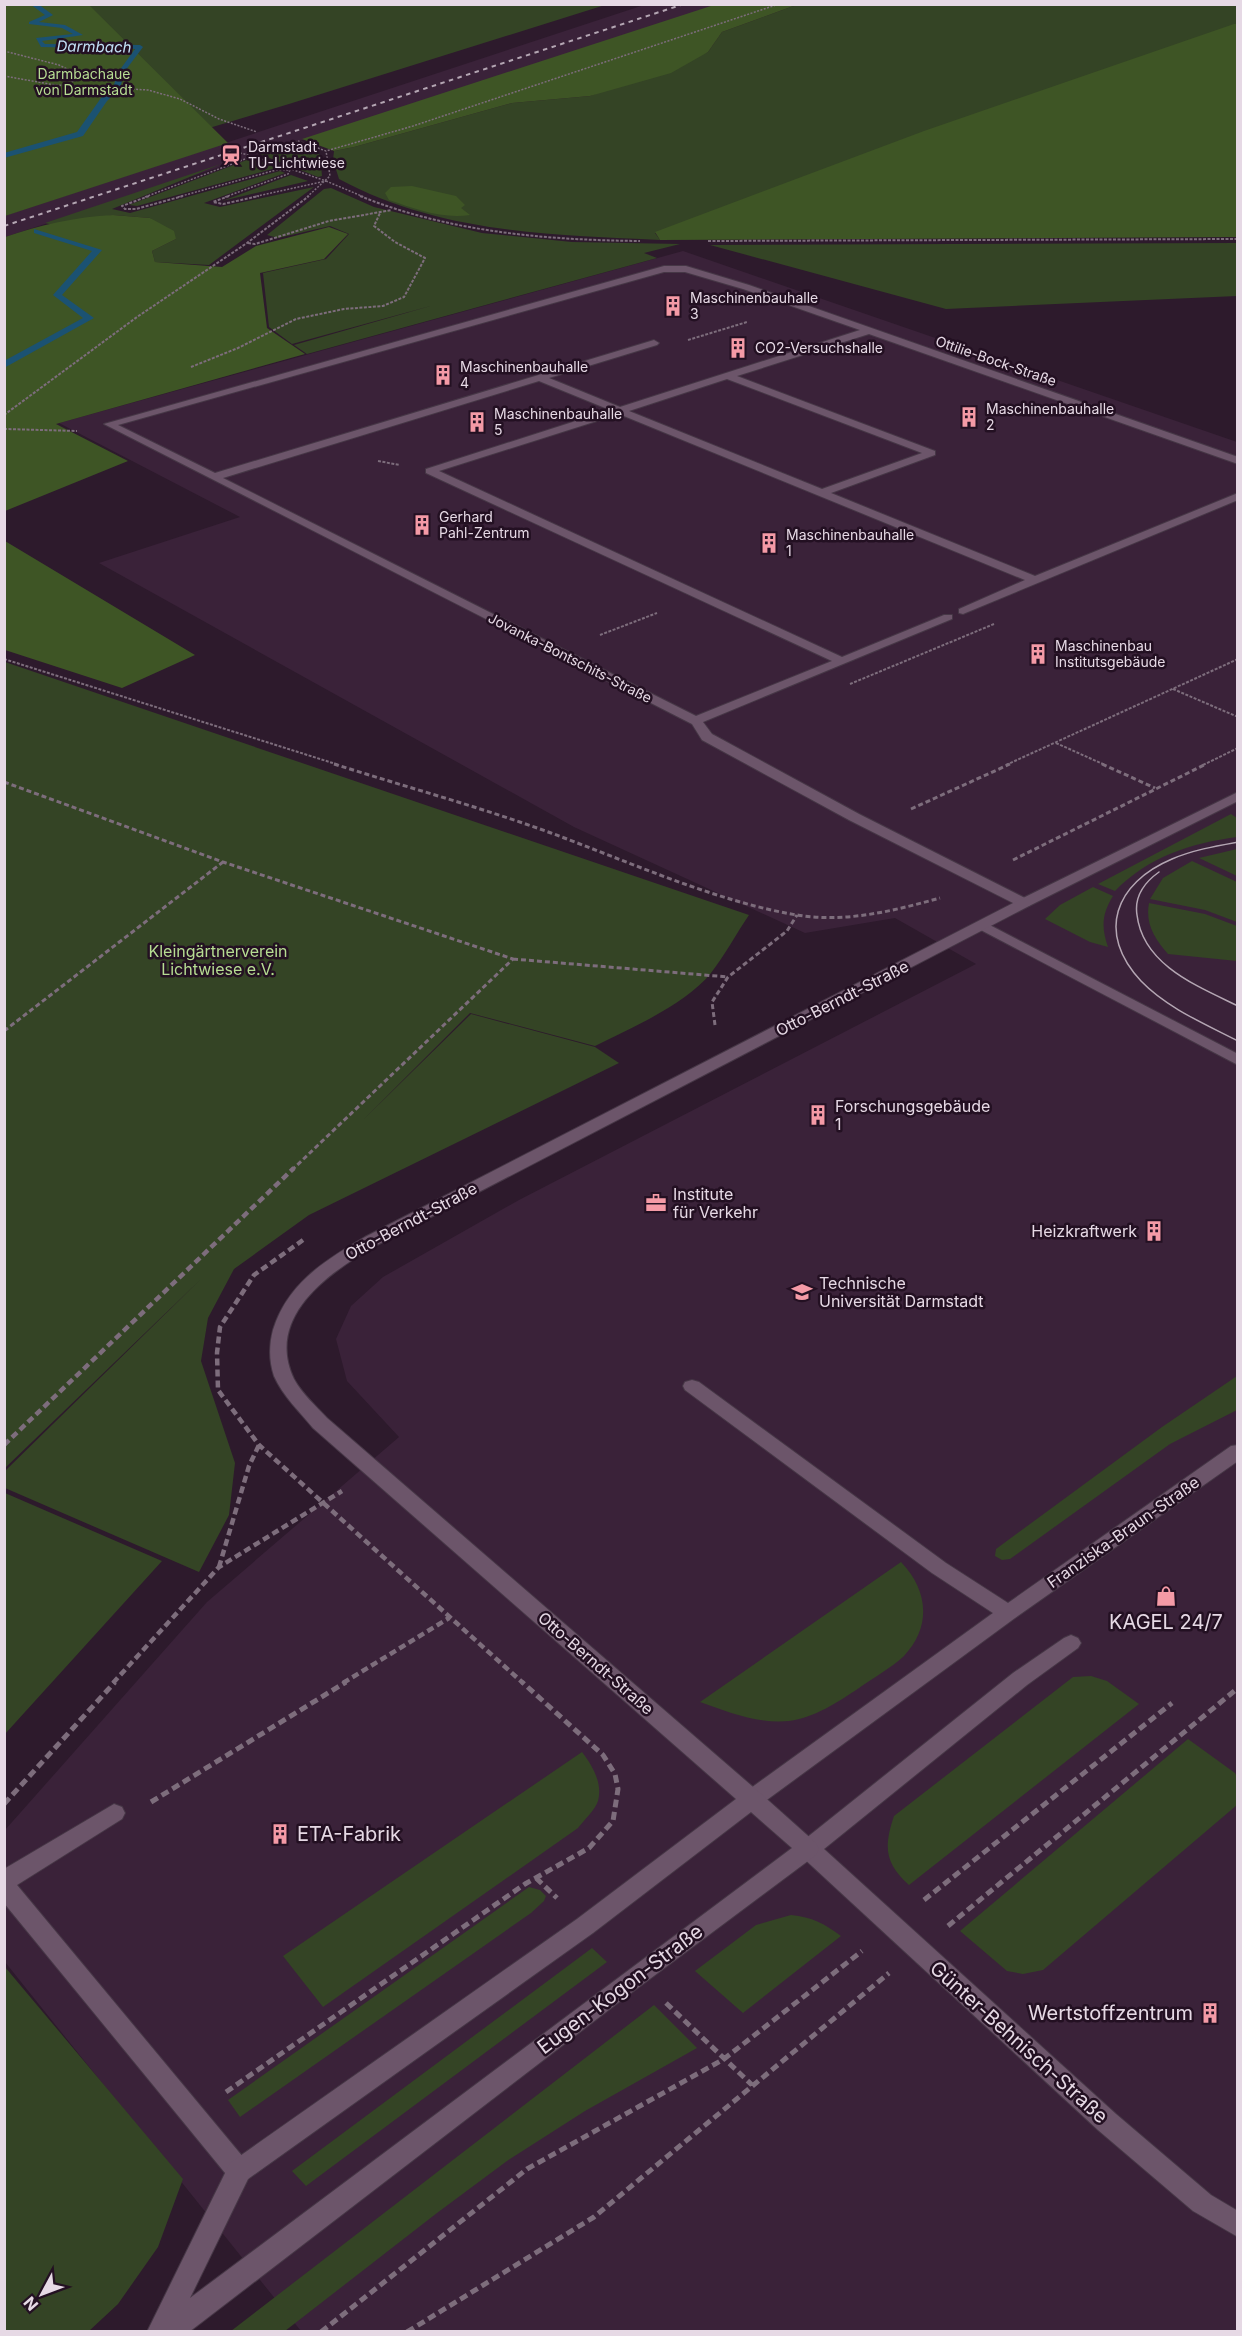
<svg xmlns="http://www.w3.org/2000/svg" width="1242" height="2336" font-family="Inter,sans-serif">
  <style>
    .built { fill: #3a2239 }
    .green { fill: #344425 }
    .forest { fill: #3e5525 }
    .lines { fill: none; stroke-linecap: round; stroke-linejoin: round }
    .stream { fill: #1b5272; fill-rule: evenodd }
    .service-casing { stroke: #463746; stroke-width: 2 }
    .minor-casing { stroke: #463746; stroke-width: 2 }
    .path-far4 { stroke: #7d6d7c; stroke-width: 1.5; stroke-dasharray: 2 1.5; stroke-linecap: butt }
    .path-far3 { stroke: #7d6d7c; stroke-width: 2; stroke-dasharray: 3 1.5; stroke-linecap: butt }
    .path-far2 { stroke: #7d6d7c; stroke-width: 3; stroke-dasharray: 5 3; stroke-linecap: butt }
    .path-far1 { stroke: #7d6d7c; stroke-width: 4.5; stroke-dasharray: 7 4; stroke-linecap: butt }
    .path { stroke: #7d6d7c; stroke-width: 5; stroke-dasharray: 8 4.5; stroke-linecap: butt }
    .service { fill: #6c556a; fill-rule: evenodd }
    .minor { fill: #6c556a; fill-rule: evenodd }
    .tram { stroke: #b4a6b3; stroke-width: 1.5 }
    .rail { stroke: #b4a6b3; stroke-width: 2; stroke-dasharray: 4.5 4.5; stroke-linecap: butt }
    .path-bridge { stroke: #7d6d7c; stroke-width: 2; stroke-dasharray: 3 1.5; stroke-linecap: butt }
    .labels { text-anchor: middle; stroke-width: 5; stroke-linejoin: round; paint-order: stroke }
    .far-park-label { font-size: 14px; fill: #b6dd92; stroke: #231022 }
    .far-poi-label { font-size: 14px; fill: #e6d9e5; stroke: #231022; text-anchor: start }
    .far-street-label { font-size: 14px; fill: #e6d9e5; stroke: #231022 }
    .far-water-label { font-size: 15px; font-style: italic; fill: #c2e0f5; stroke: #231022 }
    .park-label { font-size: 16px; fill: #b6dd92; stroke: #231022 }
    .street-label { font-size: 16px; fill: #e6d9e5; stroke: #231022 }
    .poi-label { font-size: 16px; fill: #e6d9e5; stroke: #231022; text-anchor: start }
    .near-poi-label { font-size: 20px; fill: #e6d9e5; stroke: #231022 }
    .near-street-label { font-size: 20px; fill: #e6d9e5; stroke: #231022 }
  </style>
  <rect width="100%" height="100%" fill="#2d1a2c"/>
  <!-- built -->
  <path class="built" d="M 644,5 L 717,5 L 5,237 L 4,216 Z
    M 683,251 L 1237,442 L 1237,2331 L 301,2331 L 5,1962 L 5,1830 L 207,1602 L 399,1437 L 347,1381 L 336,1339 L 351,1306 L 383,1277 L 519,1200 L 976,964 L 895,918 L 805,933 L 574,827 L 99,563 L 240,517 L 59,423 Z"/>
  <!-- green -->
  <path class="green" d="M 4,5 L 605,5 L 289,104 L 5,189 Z
    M 796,5 L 1237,5 L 1237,24 L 655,233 L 660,240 C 550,235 439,233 339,179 L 333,160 L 334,151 L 354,147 L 512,103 L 590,96 L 708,52 L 722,32 Z
    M 295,141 L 309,147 L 320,155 L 322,176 L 318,177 L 257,153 Z
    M 252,158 L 276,168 L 137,206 L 129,205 Z
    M 221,164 L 112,209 L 130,213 L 280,171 L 285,173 L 204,203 L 220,207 L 314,187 L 209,265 L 155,262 L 152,251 L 176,239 L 150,218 L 113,215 L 53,225 L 45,223 Z
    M 291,175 L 308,181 L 222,201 L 225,200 Z
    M 331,188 L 374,207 L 482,233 L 572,242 L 680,244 L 644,253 L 657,258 L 307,354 L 294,345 L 434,305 L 292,344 L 269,327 L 263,273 L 326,259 L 349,234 L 330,226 L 278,238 L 267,235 L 324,189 Z
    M 1237,243 L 1237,296 L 946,309 L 710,245 Z
    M 5,662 L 749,915 C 736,934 725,955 711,973 C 685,1005 631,1028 595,1046 L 470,1013 L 363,1120 L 471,1014 L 595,1047 L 619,1063 L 309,1215 L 234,1269 L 208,1318 L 201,1361 L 235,1463 L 229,1515 L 199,1572 L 5,1488 L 5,1471 L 201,1279 L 5,1468 Z
    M 1231,814 L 1237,818 L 1237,837 C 1191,843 1148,857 1115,891 L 1098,884 Z
    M 1237,849 L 1237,876 L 1199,858 Z
    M 1192,861 L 1237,882 L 1237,922 L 1205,910 L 1150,899 L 1163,878 Z
    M 1093,887 L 1113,896 C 1102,914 1101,927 1108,947 L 1090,942 L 1045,919 L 1060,905 Z
    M 1149,903 L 1205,914 L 1237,926 L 1237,961 L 1168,954 C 1155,939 1145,924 1149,903 Z
    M 1237,1376 L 1237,1410 L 1170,1444 L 1010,1559 L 1002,1560 L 995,1556 L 996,1549 L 1162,1427 Z
    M 5,1493 L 162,1561 L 5,1734 Z
    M 901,1562 C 928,1590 932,1626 904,1656 C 891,1668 873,1678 859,1688 C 838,1702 814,1718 789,1721 C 757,1724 728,1712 700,1702 Z
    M 1091,1676 L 1107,1681 L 1139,1704 L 909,1885 C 884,1863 884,1846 894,1816 L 1073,1677 Z
    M 1188,1739 L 1235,1773 L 1237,1777 L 1237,1805 L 1043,1970 L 1023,1974 L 1007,1971 L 960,1931 Z
    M 582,1752 C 592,1765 603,1783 598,1801 C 595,1810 584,1820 578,1828 L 323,2007 L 283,1956 Z
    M 529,1887 L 540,1890 L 546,1896 L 544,1901 L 531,1913 L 240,2117 L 228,2100 Z
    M 791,1915 C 812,1917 825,1924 841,1936 L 743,2013 L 695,1971 L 756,1925 Z
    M 592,1948 L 607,1962 L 306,2186 L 292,2171 Z
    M 5,1967 L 183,2179 L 158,2247 L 118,2304 L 89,2331 L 5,2331 Z
    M 654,2005 L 697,2048 L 585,2111 L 507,2161 L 437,2213 L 285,2331 L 231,2331 Z"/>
  <!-- forest -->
  <path class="forest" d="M 717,4 L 796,5 L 722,32 L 708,52 L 671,73 L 590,96 L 512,103 L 354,147 L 334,151 L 302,139 Z
    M 4,5 L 89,5 L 228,143 L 5,216 Z
    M 1234,24 L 1238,24 L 1237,237 L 660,240 L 655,232 L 924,131 Z
    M 412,186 L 456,196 L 465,205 L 461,208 L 470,215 C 442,219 415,209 389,200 L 385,193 L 391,187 Z
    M 113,215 L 150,218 L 174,231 L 176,239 L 152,251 L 155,262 L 222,267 L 256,246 L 329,227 L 348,234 L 324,259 L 260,273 L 267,328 L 305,354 L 56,424 L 128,461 L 5,511 L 5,237 C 40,225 75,217 113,215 Z
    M 4,541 L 5,541 L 195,655 L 122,688 L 5,650 Z"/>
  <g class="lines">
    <!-- stream -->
    <path class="stream" d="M 30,4 L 38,4 L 53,15 L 39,22 L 65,25 L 83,35 L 42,41 L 45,44 L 140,45 L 143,47 L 125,71 L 120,88 L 107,101 L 83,136 L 4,158 L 4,153 L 77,132 L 101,98 L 113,87 L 119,71 L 135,49 L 41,47 L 36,38 L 73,34 L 62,28 L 29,24 L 29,22 L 45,15 Z
      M 34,229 L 102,250 L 62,295 L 94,318 L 4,368 L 4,361 L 83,318 L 53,295 L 92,251 L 34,233 Z"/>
    <!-- service casing -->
    <g class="service-casing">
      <path id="service" d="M 664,266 L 686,266 L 749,285 L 1238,457 L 1238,464 L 869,334 L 737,376 L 935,451 L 935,455 L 831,493 L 1035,576 L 1238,493 L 1238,500 L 963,614 L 959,613 L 959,609 L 1025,580 L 619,414 L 439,471 L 842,657 L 944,615 L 952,615 L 952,619 L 703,722 L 712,734 L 859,814 L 1029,900 L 1031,903 L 1029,906 L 1019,906 L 849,820 L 702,740 L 692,724 L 104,424 ZM 664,272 L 685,272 L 743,289 L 860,330 L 620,407 L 549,378 L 657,345 L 659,343 L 654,340 L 215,473 L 118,425 ZM 727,379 L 922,453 L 822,489 L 629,411 ZM 539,381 L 610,410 L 426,469 L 426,473 L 832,661 L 696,716 L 223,478 Z
        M 982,921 L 1238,1054 L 1238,1065 L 977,928 L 975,925 Z
        M 692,1380 L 699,1382 L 946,1563 L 1008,1603 L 1231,1446 L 1238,1445 L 1238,1461 L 1015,1618 L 760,1805 L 752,1808 L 744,1805 L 741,1799 L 744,1793 L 993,1613 L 932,1573 L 685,1390 L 683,1386 L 685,1382 Z
        M 1071,1635 L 1078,1638 L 1081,1643 L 1078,1648 L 1027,1685 L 824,1849 L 1116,2114 L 1211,2195 L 1238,2211 L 1238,2237 L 1193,2211 L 1098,2130 L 800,1855 L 797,1849 L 800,1843 L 1013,1673 L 1064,1638 Z
        M 114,1804 L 122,1807 L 125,1813 L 122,1819 L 17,1885 L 248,2163 L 252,2171 L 248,2179 L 239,2183 L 230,2179 L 4,1903 L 4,1869 Z"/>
    </g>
    <!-- minor casing -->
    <g class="minor-casing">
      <path id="minor" d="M 1238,792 L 1238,801 L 1029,906 L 377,1245 C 331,1271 264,1316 294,1379 C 302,1394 316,1406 327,1418 L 760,1793 L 816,1843 L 819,1849 L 816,1855 L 623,1999 L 189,2332 L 147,2332 L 230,2163 L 577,1919 L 736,1799 L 313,1428 C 299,1411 283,1396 274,1376 C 269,1361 269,1345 273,1330 C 287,1284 325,1260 365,1237 L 1019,900 ZM 751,1812 L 792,1848 L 190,2298 L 248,2179 L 593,1933 Z"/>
    </g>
    <!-- path-far4 -->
    <path class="path-far4" d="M 4,51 L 59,65 L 75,73 L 76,79 L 67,85
      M 4,76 L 55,85 L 148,90 L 180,99 L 219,119 L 257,132
      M 298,141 L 326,151 L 413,126 L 779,4
      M 240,153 L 253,156
      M 326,181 L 364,197
      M 145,197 L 253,156
      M 178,197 L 276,170 L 290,170 L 288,174 L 225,197
      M 253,197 L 326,181 L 253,156
      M 307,197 L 330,176 L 326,151"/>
    <!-- path-far3 -->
    <path class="path-far3" d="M 149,196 L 122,206 L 125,209 L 136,209 L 183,196
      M 229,196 L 213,202 L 223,204 L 259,196
      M 360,196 C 449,232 545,240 640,241
      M 708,241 L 1238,239
      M 248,243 L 255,244 L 329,221 L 392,210
      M 688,340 L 747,322
      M 191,367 L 238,348 L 296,319 L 344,309 L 383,306 L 404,297 L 425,258 L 395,242 L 374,226 L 380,213
      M 4,415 L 137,317 L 247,243 L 309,196
      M 4,429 L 77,431
      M 378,461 L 400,465
      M 600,635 L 657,613
      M 4,659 L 339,765
      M 1173,689 L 1238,717
      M 1056,743 L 1105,765
      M 1006,765 L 1238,659
      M 1203,765 L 1238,748"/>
    <!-- path-far2 -->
    <path class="path-far2" d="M 334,764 C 406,787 480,807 551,833 C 627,861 717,902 797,915 C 846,923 893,911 940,898
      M 1102,764 L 1155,788
      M 4,782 L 223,862 L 513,959 L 293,1169
      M 911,809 L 1010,764
      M 1013,860 L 1206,764
      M 513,959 L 728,977
      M 715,1025 L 712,1002 L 728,977 L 787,931 L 797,915
      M 4,1031 L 223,862"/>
    <!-- path-far1 -->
    <path class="path-far1" d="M 303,1240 L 254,1275 L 220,1327 L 217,1353 L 218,1390 L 259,1445 L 523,1683
      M 4,1445 L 294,1168
      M 219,1567 L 249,1466 L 259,1445
      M 113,1683 L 219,1567 L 342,1491
      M 343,1683 L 449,1618"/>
    <!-- path -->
    <path class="path" d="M 151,1802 L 346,1682
      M 4,1804 L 115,1682
      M 536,1878 L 557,1898
      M 924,1900 L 1172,1703
      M 948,1926 L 1238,1688
      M 666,2003 L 752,2085
      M 226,2092 L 525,1884 L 589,1848 L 613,1821 L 618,1789 L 615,1774 L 603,1755 L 522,1682
      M 321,2332 L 527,2169 L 724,2059 L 862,1951
      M 407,2332 L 594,2217 L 889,1973"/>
    <!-- service -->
    <use href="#service" class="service"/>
    <!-- minor -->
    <use href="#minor" class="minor"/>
    <!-- tram -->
    <path class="tram" d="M 1238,842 C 1216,846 1193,850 1172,859 C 1115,883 1096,933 1141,981 C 1167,1008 1205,1024 1238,1041
      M 1159,872 C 1145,882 1134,896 1137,915 C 1143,965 1197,986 1238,1006"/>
    <!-- rail -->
    <path class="rail" d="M 4,226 L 684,4"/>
    <!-- path-bridge -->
    <path class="path-bridge" d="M 850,684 L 994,624"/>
  </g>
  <!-- icons -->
  <defs>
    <g id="station-bare" transform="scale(1.62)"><path d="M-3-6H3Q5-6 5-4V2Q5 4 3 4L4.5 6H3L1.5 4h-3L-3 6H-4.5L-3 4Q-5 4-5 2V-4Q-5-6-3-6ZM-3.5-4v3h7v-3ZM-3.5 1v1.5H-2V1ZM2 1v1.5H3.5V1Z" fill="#f49aa6" stroke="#231022" stroke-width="2.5" paint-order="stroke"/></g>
    <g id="building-bare" transform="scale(1.62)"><path d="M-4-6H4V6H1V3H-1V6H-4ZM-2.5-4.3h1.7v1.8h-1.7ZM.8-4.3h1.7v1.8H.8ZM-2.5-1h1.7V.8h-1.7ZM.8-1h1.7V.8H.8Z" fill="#f49aa6" stroke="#231022" stroke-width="2.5" paint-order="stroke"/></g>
    <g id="office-bare" transform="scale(1.62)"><path d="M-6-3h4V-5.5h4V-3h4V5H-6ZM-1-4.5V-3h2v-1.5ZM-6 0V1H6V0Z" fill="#f49aa6" stroke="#231022" stroke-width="2.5" paint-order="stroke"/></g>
    <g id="university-bare" transform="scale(1.62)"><path d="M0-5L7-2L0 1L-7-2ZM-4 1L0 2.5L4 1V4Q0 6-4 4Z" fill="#f49aa6" stroke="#231022" stroke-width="2.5" paint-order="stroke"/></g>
    <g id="shop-bare" transform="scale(1.62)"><path d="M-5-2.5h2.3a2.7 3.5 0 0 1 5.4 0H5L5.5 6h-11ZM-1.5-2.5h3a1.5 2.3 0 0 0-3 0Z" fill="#f49aa6" stroke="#231022" stroke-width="2.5" paint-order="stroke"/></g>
  </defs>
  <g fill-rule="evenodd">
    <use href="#station-bare" x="231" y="155"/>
    <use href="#building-bare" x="673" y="306"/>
    <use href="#building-bare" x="738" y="348"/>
    <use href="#building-bare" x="443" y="375"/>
    <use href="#building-bare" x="969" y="417"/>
    <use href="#building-bare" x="477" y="422"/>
    <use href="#building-bare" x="422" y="525"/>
    <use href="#building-bare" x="769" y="543"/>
    <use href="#building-bare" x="1038" y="654"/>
    <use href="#building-bare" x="818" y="1115"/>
    <use href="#office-bare" x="656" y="1203"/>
    <use href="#building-bare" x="1154" y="1231"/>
    <use href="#university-bare" x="802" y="1292"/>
    <use href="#shop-bare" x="1166" y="1596"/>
    <use href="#building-bare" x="280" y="1834"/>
    <use href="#building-bare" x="1210" y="2013"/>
  </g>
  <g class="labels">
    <!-- far-park labels -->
    <g class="far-park-label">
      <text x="84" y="79">Darmbachaue<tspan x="84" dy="16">von Darmstadt</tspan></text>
    </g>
    <!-- far-poi labels -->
    <g class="far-poi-label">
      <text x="248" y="152">Darmstadt<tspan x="248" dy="16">TU-Lichtwiese</tspan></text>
      <text x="690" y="303">Maschinenbauhalle<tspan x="690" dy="16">3</tspan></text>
      <text x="755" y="353">CO2-Versuchshalle</text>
      <text x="460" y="372">Maschinenbauhalle<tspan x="460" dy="16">4</tspan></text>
      <text x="986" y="414">Maschinenbauhalle<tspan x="986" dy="16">2</tspan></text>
      <text x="494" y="419">Maschinenbauhalle<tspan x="494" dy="16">5</tspan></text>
      <text x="439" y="522">Gerhard<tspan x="439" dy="16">Pahl-Zentrum</tspan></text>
      <text x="786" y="540">Maschinenbauhalle<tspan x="786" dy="16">1</tspan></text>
      <text x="1055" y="651">Maschinenbau<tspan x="1055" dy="16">Institutsgebäude</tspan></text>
    </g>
    <!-- far-street labels -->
    <g class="far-street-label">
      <text transform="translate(996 361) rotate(19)" y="5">Ottilie-Bock-Straße</text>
      <text transform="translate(570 658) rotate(27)" y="5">Jovanka-Bontschits-Straße</text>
    </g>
    <!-- far-water labels -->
    <g class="far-water-label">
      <text transform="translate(94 47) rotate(1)" y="5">Darmbach</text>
    </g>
    <!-- park labels -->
    <g class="park-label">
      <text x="218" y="957">Kleingärtnerverein<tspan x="218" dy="18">Lichtwiese e.V.</tspan></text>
    </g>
    <!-- street labels -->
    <g class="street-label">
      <text transform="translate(842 998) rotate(-27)" y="6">Otto-Berndt-Straße</text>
      <text transform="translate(411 1221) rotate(-28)" y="6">Otto-Berndt-Straße</text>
      <text transform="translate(1123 1532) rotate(-35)" y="6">Franziska-Braun-Straße</text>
      <text transform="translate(596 1663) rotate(41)" y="6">Otto-Berndt-Straße</text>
    </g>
    <!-- poi labels -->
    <g class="poi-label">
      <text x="835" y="1112">Forschungsgebäude<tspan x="835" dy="18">1</tspan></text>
      <text x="673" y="1200">Institute<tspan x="673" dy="18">für Verkehr</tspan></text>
      <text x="1137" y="1237" text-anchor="end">Heizkraftwerk</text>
      <text x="819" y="1289">Technische<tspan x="819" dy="18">Universität Darmstadt</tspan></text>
    </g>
    <!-- near-poi labels -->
    <g class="near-poi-label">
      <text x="1166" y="1629">KAGEL 24/7</text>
      <text x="297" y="1841" text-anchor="start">ETA-Fabrik</text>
      <text x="1193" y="2020" text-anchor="end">Wertstoffzentrum</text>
    </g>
    <!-- near-street labels -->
    <g class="near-street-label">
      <text transform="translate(620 1989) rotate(-37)" y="7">Eugen-Kogon-Straße</text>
      <text transform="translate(1019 2042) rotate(42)" y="7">Günter-Behnisch-Straße</text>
    </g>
  </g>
  <!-- border -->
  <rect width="1242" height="2336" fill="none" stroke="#e6d9e5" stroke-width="12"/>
  <!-- north arrow -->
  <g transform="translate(42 2294) rotate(229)" stroke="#231022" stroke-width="4.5" paint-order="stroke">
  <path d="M0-4.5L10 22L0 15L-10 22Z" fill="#e6d9e5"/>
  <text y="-9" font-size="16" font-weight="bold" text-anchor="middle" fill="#e6d9e5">N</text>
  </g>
</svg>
